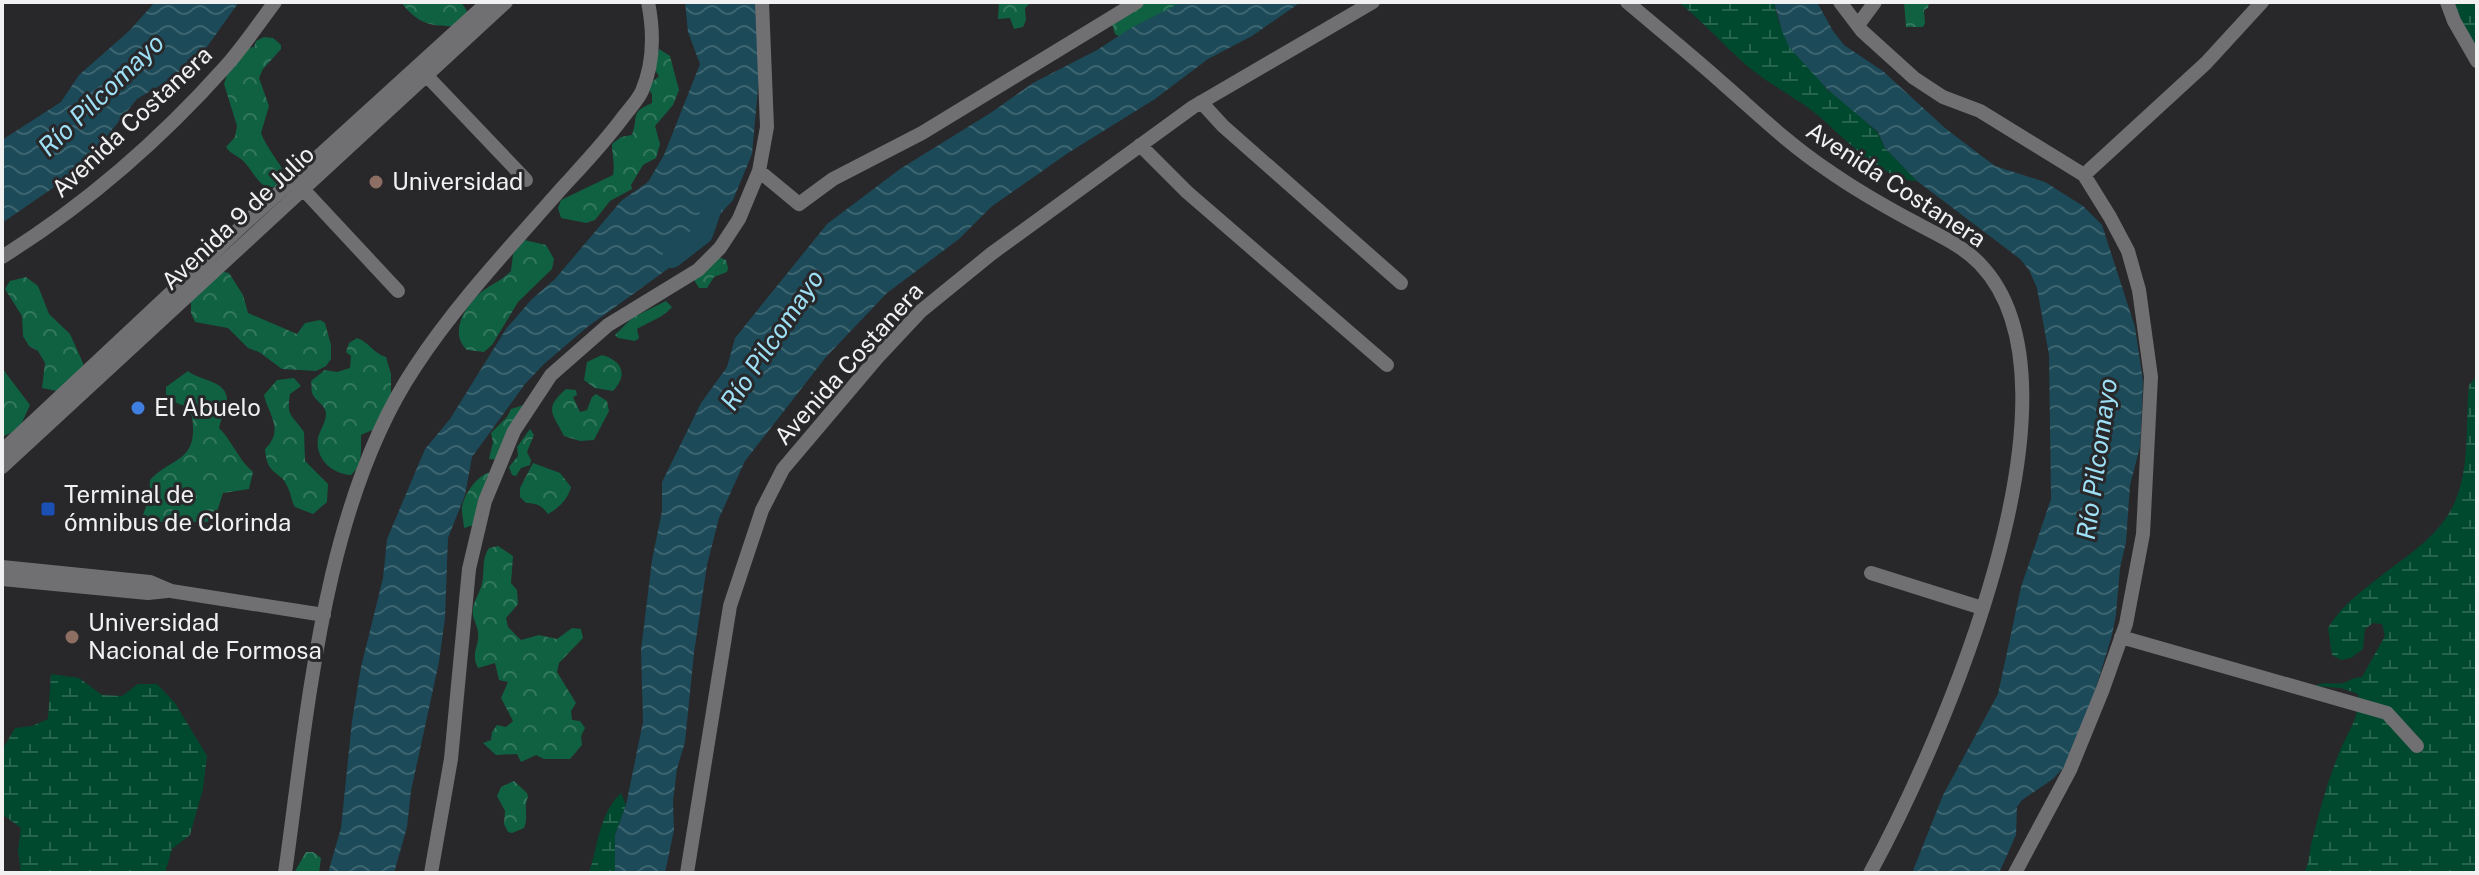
<svg xmlns="http://www.w3.org/2000/svg" width="2479" height="875" font-family="'Public Sans',sans-serif">
  <style>
    .forest { fill: url(#forest-crowns) }
    .wetland { fill: url(#wetland-marsh) }
    .water { fill: url(#water-waves) }
    .lines { fill: none; stroke-linecap: round; stroke-linejoin: round }
    .river { stroke: #1c4a58; stroke-width: 20 }
    .minor { stroke: #706f72; stroke-width: 14 }
    .education-dot { fill: #8d6e63; stroke: #28272a; stroke-width: 3 }
    .shop-dot { fill: #3f7fe0; stroke: #28272a; stroke-width: 3 }
    .transit-dot { fill: #1a4fb4; stroke: #28272a; stroke-width: 3 }
    .labels { text-anchor: middle; stroke-width: 6; stroke-linejoin: round; paint-order: stroke }
    .street-label { font-size: 24px; fill: #f1f1f2; stroke: #28272a }
    .poi-label { font-size: 24px; fill: #f1f1f2; stroke: #28272a; text-anchor: start }
    .water-label { font-size: 26px; font-style: italic; fill: #9ddff4; stroke: #28272a }
  </style>
  <defs>
    <pattern id="forest-crowns" width="20" height="18" patternUnits="userSpaceOnUse" patternTransform="scale(2)"><rect width="20" height="18" fill="#106142"/><path d="M2 6a3 3 0 1 1 6 0M12 15a3 3 0 1 1 6 0" fill="none" stroke="#33785e"/></pattern>
    <pattern id="wetland-marsh" width="20" height="14" patternUnits="userSpaceOnUse" patternTransform="scale(2)"><rect width="20" height="14" fill="#00492f"/><path d="M1 5h8M5 5V1M11 12h8M15 12V8" fill="none" stroke="#26644e"/></pattern>
    <pattern id="water-waves" width="16" height="10" patternUnits="userSpaceOnUse" patternTransform="scale(2)"><rect width="16" height="10" fill="#1c4a58"/><path d="M0 5q4-4 8 0t8 0" fill="none" stroke="#3d6570"/></pattern>
  </defs>
  <rect width="100%" height="100%" fill="#28272a"/>
  <!-- forest -->
  <path class="forest" d="M 401,2 L 461,2 L 467,11 L 465,19 L 458,26 C 432,27 417,24 401,2 Z
    M 999,2 L 1031,2 L 1025,8 L 1026,20 L 1023,27 L 1014,29 L 1010,18 L 998,19 Z
    M 1137,2 L 1192,2 L 1120,37 L 1115,34 L 1112,24 Z
    M 1904,2 L 1929,2 L 1928,8 L 1924,10 L 1925,23 L 1923,27 L 1906,27 Z
    M 264,37 L 273,38 L 281,45 L 281,49 L 263,69 L 259,78 L 269,106 L 261,133 C 268,151 281,163 288,180 C 263,197 260,181 246,164 C 240,156 231,155 226,147 L 235,137 L 237,126 L 224,84 L 229,68 L 247,48 L 254,47 L 256,41 Z
    M 659,49 L 670,56 L 679,90 L 673,105 L 655,126 L 660,144 L 656,158 L 643,165 L 631,185 L 632,189 L 610,201 L 595,220 L 586,223 L 561,218 L 558,208 L 561,200 L 613,175 C 615,163 612,155 612,144 L 621,137 L 632,135 C 639,116 629,113 652,103 L 652,94 L 649,90 L 651,83 L 659,76 L 654,69 Z
    M 524,240 L 546,245 L 554,259 L 552,269 L 518,302 L 492,345 L 484,352 L 467,350 C 449,333 464,308 479,294 C 489,285 502,281 511,271 L 513,254 Z
    M 718,257 L 726,260 L 728,268 L 727,272 L 714,277 L 707,288 L 699,288 L 694,280 Z
    M 214,270 L 229,273 L 243,295 L 248,313 L 297,334 L 305,323 L 320,320 L 325,323 L 331,345 L 331,359 L 326,366 L 316,371 L 282,369 L 259,352 L 248,348 L 228,328 L 195,322 L 191,313 L 191,297 Z
    M 26,277 L 38,286 L 49,314 L 70,334 L 83,363 L 83,367 L 61,392 L 42,388 L 45,363 L 38,351 L 29,346 L 23,336 L 22,316 L 5,289 L 10,281 Z
    M 666,301 L 672,307 C 663,318 648,322 637,329 L 639,338 L 635,341 L 618,338 L 615,335 L 632,318 Z
    M 357,338 C 369,342 374,354 386,357 L 391,374 L 391,401 L 377,428 L 361,435 C 361,449 363,465 351,475 C 332,474 315,459 318,438 C 320,430 326,422 326,414 C 326,405 315,401 312,393 C 311,389 312,385 311,381 L 325,370 L 337,372 L 350,368 L 351,356 L 346,352 L 349,343 Z
    M 602,355 C 623,361 628,375 613,391 L 595,388 L 584,380 L 587,362 Z
    M 2,368 L 30,405 L 19,429 L 2,437 Z
    M 188,371 C 199,381 229,380 227,402 C 225,410 221,419 219,428 C 233,442 237,458 253,472 L 249,489 L 223,493 L 215,518 L 207,522 L 147,522 L 143,515 L 149,498 L 150,480 C 169,459 194,462 193,428 C 193,420 192,415 189,408 L 172,401 L 166,395 L 166,387 Z
    M 294,378 L 301,386 L 290,394 C 286,417 292,414 304,432 L 305,461 L 328,484 L 327,502 L 313,514 L 295,507 C 291,500 291,494 288,488 C 281,469 267,478 265,449 C 285,430 268,414 264,395 L 277,380 Z
    M 566,389 L 576,390 L 577,395 L 573,397 L 580,412 L 587,410 L 592,397 L 596,394 L 607,401 L 609,411 L 594,440 L 580,441 L 564,436 C 553,414 543,409 566,389 Z
    M 524,405 L 501,460 L 489,459 L 493,442 L 491,433 L 507,417 L 511,409 Z
    M 530,429 L 534,435 L 527,452 L 531,460 L 530,465 L 521,468 L 516,476 L 512,475 L 509,467 L 518,456 L 517,447 Z
    M 533,463 L 560,473 L 571,487 C 568,499 559,508 548,514 C 542,506 537,503 526,503 L 520,497 L 520,488 Z
    M 491,472 L 474,525 L 464,528 C 464,522 461,513 462,507 C 465,493 477,475 491,472 Z
    M 498,546 L 513,556 L 511,583 L 517,590 L 518,604 L 506,618 L 508,627 L 521,640 L 539,635 L 557,639 L 572,628 L 581,629 L 583,638 L 559,663 L 557,672 L 576,703 L 571,711 L 572,720 L 580,721 L 585,728 L 581,736 L 582,745 L 570,759 L 544,759 L 536,755 L 521,762 L 517,754 L 496,755 L 483,743 L 491,740 L 492,732 L 497,725 L 506,727 L 513,721 L 501,698 L 508,682 L 499,680 L 495,663 L 478,668 C 470,653 480,646 478,632 C 477,623 471,617 473,608 C 475,599 480,592 482,584 C 485,571 481,559 489,548 Z
    M 514,781 L 527,793 L 528,797 C 523,808 529,816 524,828 L 512,833 L 508,832 L 504,824 L 505,811 L 497,796 L 501,787 Z
    M 306,852 L 313,852 L 321,858 L 319,873 L 294,873 Z"/>
  <!-- wetland -->
  <path class="wetland" d="M 1678,2 L 1774,2 C 1782,47 1804,57 1828,91 L 1835,93 L 1878,133 L 1885,148 L 1917,181 C 1888,183 1842,137 1821,118 C 1798,98 1769,85 1746,65 C 1722,44 1703,21 1678,2 Z
    M 2454,2 L 2477,2 L 2477,59 Z
    M 2477,376 L 2477,873 L 2304,873 C 2310,863 2309,849 2313,837 C 2320,809 2328,780 2339,753 C 2347,733 2361,716 2358,694 L 2341,688 L 2315,686 C 2325,681 2333,685 2343,683 C 2350,681 2353,677 2362,677 L 2385,636 L 2382,624 L 2373,623 L 2365,629 L 2363,649 L 2351,658 L 2341,660 L 2332,655 L 2328,628 C 2342,604 2365,589 2386,572 C 2409,555 2439,534 2452,508 C 2471,472 2465,424 2469,385 Z
    M 51,674 L 79,678 L 102,695 L 122,696 L 138,684 L 157,684 L 175,703 L 207,756 L 203,789 L 190,835 L 172,849 L 165,873 L 21,873 L 18,850 L 21,828 L 2,814 L 2,750 L 15,728 L 32,726 L 48,719 Z
    M 621,793 L 626,805 L 615,835 L 615,873 L 589,873 C 598,846 599,814 621,793 Z"/>
  <!-- water -->
  <path class="water" d="M 155,2 L 239,2 L 194,65 L 137,99 L 86,162 L 63,181 L 2,223 L 2,140 L 61,102 L 79,75 L 129,31 Z
    M 685,2 L 757,2 L 759,77 L 752,154 L 733,200 L 676,263 L 586,328 L 544,364 L 525,384 L 472,457 L 465,495 L 448,538 L 445,618 L 439,662 L 411,791 L 407,827 L 394,873 L 328,873 L 341,828 L 352,721 L 361,667 L 383,578 L 387,539 L 425,449 L 450,419 L 506,329 L 531,300 L 555,279 L 621,201 L 648,182 L 664,155 L 700,64 L 688,32 Z
    M 1182,2 L 1301,2 L 1252,36 L 1208,59 L 1155,99 L 1068,153 L 991,207 L 959,239 L 887,293 L 826,357 L 745,461 L 719,518 L 707,565 L 694,653 L 685,742 L 677,769 L 673,801 L 674,830 L 665,873 L 615,873 L 615,835 L 626,805 L 643,722 L 641,650 L 652,560 L 662,511 L 662,482 L 701,403 L 727,367 L 735,338 L 827,224 L 900,169 L 992,112 L 1033,83 L 1097,50 L 1131,28 Z
    M 1774,2 L 1817,2 L 1833,31 L 1844,45 L 1884,72 L 1945,128 L 1979,154 L 1995,166 L 2045,182 L 2083,206 L 2102,225 L 2135,327 L 2143,381 L 2141,428 L 2140,447 L 2130,485 L 2126,542 L 2120,568 L 2116,615 L 2112,635 L 2096,688 L 2066,765 L 2053,779 L 2022,800 L 2017,807 L 2016,835 L 1999,873 L 1912,873 L 1943,795 L 1998,694 L 2021,587 L 2051,499 L 2049,355 L 2037,288 L 2029,270 L 2020,259 L 1917,181 L 1885,148 L 1878,132 L 1827,89 L 1789,47 L 1782,31 Z"/>
  <g class="lines">
    <!-- river -->
    <path class="river" d="M 672,258 L 703,234 L 711,211"/>
    <!-- minor -->
    <path class="minor" d="M 1627,2 C 1660,30 1695,58 1728,88 C 1760,116 1790,145 1826,169 C 1853,188 1884,206 1914,222 C 1936,234 1962,245 1980,264 C 2098,387 1939,747 1870,873
      M 1840,2 L 1862,31 L 1914,78 L 1943,97 L 1980,111 L 2084,175 L 2110,217 L 2128,251 L 2139,290 L 2151,377 L 2143,534 L 2126,624 L 2103,689 L 2070,770 L 2015,873
      M 2447,2 L 2454,21 L 2477,61
      M 1858,25 L 1875,2
      M 426,75 L 526,180
      M 1201,102 L 1223,126 L 1401,283
      M 1140,145 L 1187,192 L 1387,365
      M 759,171 L 799,204 L 833,179 L 922,133 L 1137,2
      M 2084,175 L 2206,63 L 2262,2
      M 302,188 L 398,291
      M 2,257 C 85,205 161,139 226,66 C 244,46 259,23 275,2
      M 2,451 L 242,226 L 488,2
      M 2,467 L 506,2
      M 2,567 L 150,582 L 171,591 L 324,615
      M 1871,573 L 1982,608
      M 2,579 L 148,593 L 167,591
      M 2121,637 L 2387,713 L 2417,746
      M 285,873 C 308,711 323,505 415,367 C 457,303 511,246 561,189 C 583,165 605,142 624,116 C 630,108 638,100 642,91 C 654,63 654,32 648,2
      M 431,873 L 451,759 L 469,569 L 485,501 L 514,431 L 551,375 L 608,325 L 698,270 L 720,248 L 739,219 L 759,171 L 767,127 L 762,2
      M 687,873 L 730,606 L 762,510 L 783,469 L 877,358 L 921,311 L 991,254 L 1193,107 L 1373,2"/>
  </g>
  <!-- markers -->
  <g class="education-dot">
    <circle cx="376" cy="182" r="8"/>
    <circle cx="72" cy="637" r="8"/>
  </g>
  <circle class="shop-dot" cx="138" cy="408" r="8"/>
  <rect class="transit-dot" x="40" y="501" width="16" height="16" rx="4"/>
  <g class="labels">
    <!-- street labels -->
    <g class="street-label">
      <text transform="translate(132 122) rotate(-43)" y="8">Avenida Costanera</text>
      <text transform="translate(1896 185) rotate(33)" y="8">Avenida Costanera</text>
      <text transform="translate(238 218) rotate(-43)" y="8">Avenida 9 de Julio</text>
      <text transform="translate(849 364) rotate(-48)" y="8">Avenida Costanera</text>
    </g>
    <!-- poi labels -->
    <g class="poi-label">
      <text x="392" y="190">Universidad</text>
      <text x="154" y="416">El Abuelo</text>
      <text x="64" y="503">Terminal de<tspan x="64" dy="28">ómnibus de Clorinda</tspan></text>
      <text x="88" y="631">Universidad<tspan x="88" dy="28">Nacional de Formosa</tspan></text>
    </g>
    <!-- water labels -->
    <g class="water-label">
      <text transform="translate(101 95) rotate(-44)" y="9">Río Pilcomayo</text>
      <text transform="translate(772 340) rotate(-56)" y="9">Río Pilcomayo</text>
      <text transform="translate(2097 459) rotate(-82)" y="9">Río Pilcomayo</text>
    </g>
  </g>
  <!-- border -->
  <rect width="2479" height="875" fill="none" stroke="#f1f1f2" stroke-width="8"/>
</svg>
